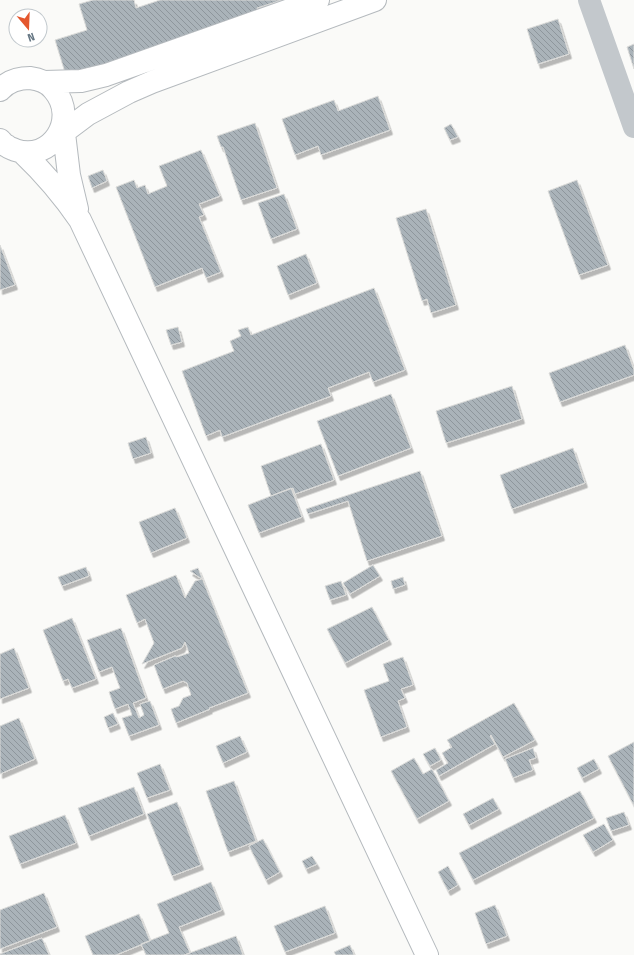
<svg xmlns="http://www.w3.org/2000/svg" width="634" height="955" font-family="'Fira Sans Condensed',sans-serif">
  <style>
    .building { fill: url(#building-back-hatch); stroke: #dcdcda; filter: url(#shadow) }
    .lines { fill: none; stroke-linecap: round; stroke-linejoin: round }
    .major-casing { stroke: #b5babe; stroke-width: 24 }
    .minor { stroke: #c3c8cc; stroke-width: 22 }
    .major { stroke: #fff; stroke-width: 22 }
  </style>
  <defs>
    <pattern id="building-back-hatch" width="6" height="6" patternUnits="userSpaceOnUse"><rect width="6" height="6" fill="#aab3b9"/><path d="M-1 5l2 2M0 0l6 6M5-1l2 2" fill="none" stroke="#8e969c"/></pattern>
    <filter id="shadow"><feDropShadow dx="2.5" dy="4.5" stdDeviation="0" flood-color="#0004"/></filter>
  </defs>
  <rect width="100%" height="100%" fill="#fafaf8"/>
  <!-- building -->
  <path class="building" d="M 93,0 L 134,0 L 136,8 L 160,0 L 282,0 L 257,8 L 261,19 L 67,79 L 55,40 L 87,30 L 79,4 Z
    M 558,19 L 569,54 L 538,64 L 527,29 Z
    M 634,44 L 634,69 L 627,47 Z
    M 378,96 L 390,130 L 321,155 L 318,146 L 295,155 L 282,119 L 334,100 L 338,111 Z
    M 255,123 L 277,188 L 241,200 L 223,147 L 221,147 L 217,136 Z
    M 451,124 L 458,137 L 450,140 L 444,128 Z
    M 201,150 L 220,196 L 199,204 L 204,215 L 199,217 L 221,272 L 206,278 L 202,268 L 155,287 L 116,187 L 134,180 L 137,188 L 145,185 L 148,194 L 167,186 L 159,166 Z
    M 103,170 L 107,181 L 92,188 L 88,176 Z
    M 577,180 L 608,265 L 579,275 L 548,191 Z
    M 284,194 L 297,229 L 271,239 L 258,203 Z
    M 426,209 L 456,305 L 431,313 L 427,299 L 422,301 L 396,218 Z
    M 0,245 L 15,285 L 0,290 Z
    M 306,254 L 317,283 L 288,295 L 277,266 Z
    M 374,288 L 405,370 L 373,382 L 369,372 L 328,388 L 331,396 L 222,437 L 220,430 L 206,436 L 182,371 L 234,351 L 230,341 L 241,336 L 238,330 L 248,327 L 251,335 Z
    M 178,327 L 182,342 L 171,345 L 166,330 Z
    M 625,345 L 634,370 L 634,375 L 560,402 L 549,373 Z
    M 512,386 L 522,419 L 446,443 L 436,411 Z
    M 391,394 L 411,448 L 338,476 L 317,421 Z
    M 146,437 L 151,453 L 133,459 L 128,443 Z
    M 321,444 L 334,480 L 295,494 L 293,488 L 271,496 L 261,466 Z
    M 573,448 L 585,483 L 512,509 L 500,475 Z
    M 420,471 L 442,536 L 367,561 L 348,501 L 308,514 L 306,509 Z
    M 291,488 L 302,517 L 259,533 L 248,505 Z
    M 175,508 L 187,538 L 151,553 L 139,522 Z
    M 373,565 L 380,576 L 350,594 L 343,583 Z
    M 86,567 L 89,576 L 62,586 L 58,577 Z
    M 198,568 L 248,693 L 209,708 L 210,709 L 176,723 L 171,709 L 179,706 L 183,698 L 191,695 L 187,683 L 183,681 L 163,689 L 154,665 L 175,656 L 177,657 L 189,653 L 185,642 L 182,648 L 142,664 L 154,643 L 145,619 L 137,623 L 126,595 L 176,575 L 185,598 L 195,581 L 202,579 L 190,571 Z
    M 403,577 L 405,585 L 393,589 L 391,581 Z
    M 341,581 L 346,595 L 330,600 L 325,586 Z
    M 372,607 L 389,640 L 345,663 L 327,629 Z
    M 72,618 L 96,679 L 72,688 L 68,679 L 63,681 L 43,630 Z
    M 121,628 L 146,698 L 133,703 L 139,718 L 144,715 L 140,704 L 150,701 L 159,725 L 129,736 L 122,718 L 132,715 L 128,704 L 115,709 L 109,692 L 120,688 L 112,667 L 99,672 L 87,640 Z
    M 14,648 L 29,688 L 0,699 L 0,654 Z
    M 403,657 L 413,685 L 401,689 L 405,698 L 398,701 L 407,727 L 381,737 L 364,690 L 389,681 L 383,664 Z
    M 514,703 L 535,740 L 503,757 L 491,735 L 490,736 L 495,744 L 439,776 L 436,770 L 448,763 L 442,753 L 452,747 L 447,740 Z
    M 113,713 L 118,724 L 108,728 L 104,717 Z
    M 19,718 L 35,759 L 0,774 L 0,726 Z
    M 240,736 L 247,752 L 223,763 L 216,746 Z
    M 634,742 L 634,806 L 608,756 Z
    M 435,748 L 441,760 L 430,766 L 423,754 Z
    M 533,748 L 536,758 L 529,760 L 533,770 L 513,778 L 505,759 Z
    M 414,758 L 423,774 L 432,769 L 449,801 L 417,819 L 391,771 Z
    M 594,759 L 599,769 L 582,778 L 577,768 Z
    M 160,764 L 170,790 L 147,798 L 137,773 Z
    M 234,781 L 256,841 L 228,852 L 206,791 Z
    M 134,787 L 144,814 L 89,836 L 78,808 Z
    M 580,791 L 594,818 L 473,880 L 459,853 Z
    M 493,798 L 499,809 L 469,825 L 463,814 Z
    M 177,802 L 201,865 L 172,876 L 147,814 Z
    M 624,812 L 629,825 L 611,831 L 606,818 Z
    M 65,815 L 76,843 L 20,864 L 9,836 Z
    M 604,824 L 613,840 L 593,852 L 583,835 Z
    M 263,839 L 280,872 L 266,880 L 249,846 Z
    M 312,856 L 317,864 L 306,869 L 302,861 Z
    M 448,866 L 458,885 L 448,891 L 438,872 Z
    M 211,882 L 222,910 L 179,927 L 190,953 L 185,955 L 146,955 L 141,944 L 169,933 L 157,904 Z
    M 44,893 L 57,927 L 0,949 L 0,910 Z
    M 495,905 L 507,936 L 486,944 L 475,913 Z
    M 325,906 L 335,933 L 285,952 L 274,926 Z
    M 139,914 L 150,941 L 116,955 L 93,955 L 85,936 Z
    M 236,936 L 243,955 L 184,955 Z
    M 42,938 L 49,955 L 0,955 L 0,954 Z
    M 350,945 L 354,955 L 336,955 L 334,952 Z"/>
  <g class="lines">
    <!-- major casing -->
    <g class="major-casing">
      <path id="major" d="M 44,82 L 81,81 L 106,75 L 318,0
        M 0,90 C 8,81 19,78 30,78 C 39,79 49,83 54,90 C 79,119 51,163 15,150 C 13,149 9,148 7,146 C 4,145 2,142 0,140
        M 63,125 L 69,175 L 77,209
        M 56,138 L 88,114 L 129,92 L 152,82 L 375,0
        M 22,152 C 44,173 63,195 80,220 L 427,955"/>
    </g>
    <!-- minor -->
    <path class="minor" d="M 589,0 L 634,127"/>
    <!-- major -->
    <use href="#major" class="major"/>
  </g>
  <!-- north arrow -->
  <g transform="translate(28 28) rotate(161)"><circle r="19" fill="#ffffff" stroke="#c1c8cd"/>
  <path d="M0-3L7 15L0 10L-7 15Z" fill="#e4572e"/>
  <text y="-6" font-size="11" font-weight="bold" text-anchor="middle" fill="#657683">N</text>
  </g>
</svg>
